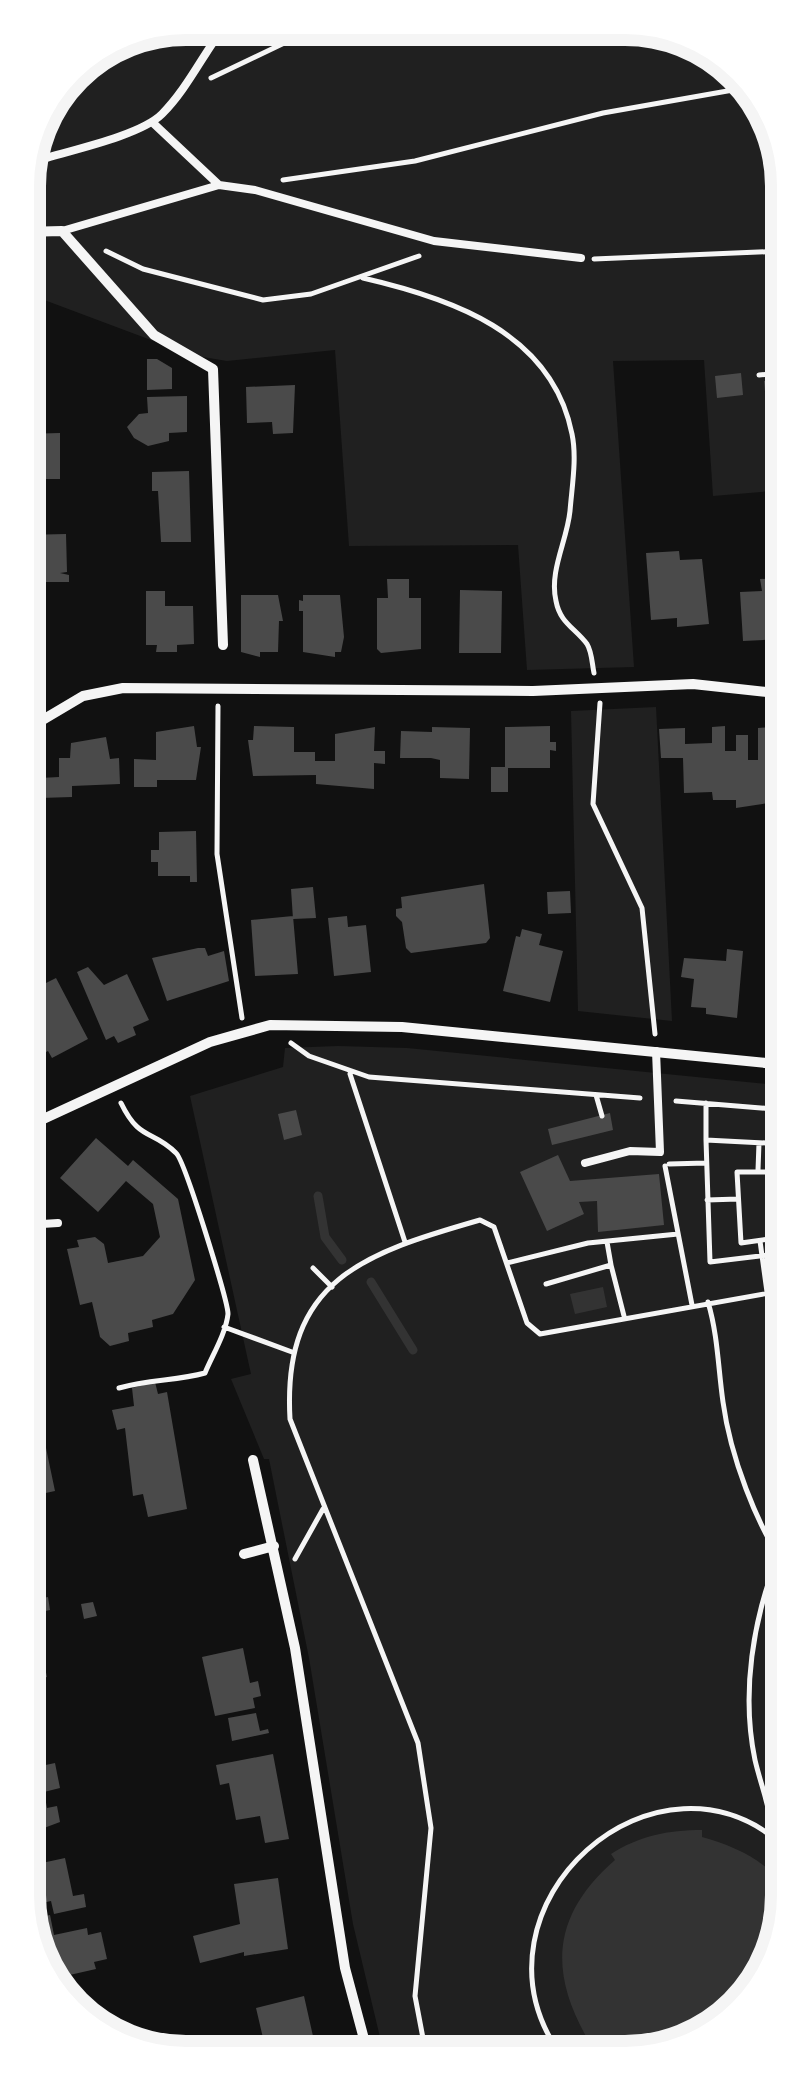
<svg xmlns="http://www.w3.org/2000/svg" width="811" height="2081" font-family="Rubik,sans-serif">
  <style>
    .green { fill: #202020 }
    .water { fill: #333 }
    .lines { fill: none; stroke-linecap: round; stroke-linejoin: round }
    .stream { stroke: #333; stroke-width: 9 }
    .building { fill: #4a4a4a }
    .path { stroke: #f5f5f5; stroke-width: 5 }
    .service { stroke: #f5f5f5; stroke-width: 8 }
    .minor { stroke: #f5f5f5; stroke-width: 10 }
    .rim { fill: none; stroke: #f5f5f5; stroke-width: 12 }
  </style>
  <rect width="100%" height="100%" fill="#111"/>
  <!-- green -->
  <path class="green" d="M 186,23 L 657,26 L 740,70 L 783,144 L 784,490 L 713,496 L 704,360 L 613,361 L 634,667 L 527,670 L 518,545 L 349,546 L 335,350 L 227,361 L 191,355 L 23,292 L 23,175 L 78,64 Z
    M 656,707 L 672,1021 L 578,1011 L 571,711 Z
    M 338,1046 L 407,1048 L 786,1086 L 788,1905 L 748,2002 L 667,2053 L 384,2054 L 353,1924 L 309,1658 L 269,1459 L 264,1459 L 231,1379 L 251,1374 L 190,1096 L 283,1067 L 285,1048 Z"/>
  <!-- water -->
  <path class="water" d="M 603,1287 L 607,1307 L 575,1314 L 570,1294 Z
    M 702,1830 L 702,1837 C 737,1847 768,1861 788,1892 L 788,1905 L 748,2002 L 667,2053 L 596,2053 C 550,1981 546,1920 615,1860 L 611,1854 C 639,1836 668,1830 702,1830 Z"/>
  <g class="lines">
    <!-- stream -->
    <path class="stream" d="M 318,1196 L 325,1237 L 342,1260
      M 371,1282 L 413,1350"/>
  </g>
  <!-- building -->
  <path class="building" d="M 147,359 L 157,359 L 172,368 L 172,389 L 147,390 Z
    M 741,373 L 743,395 L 717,398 L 715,376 Z
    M 784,379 L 784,400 L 766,402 L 764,381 Z
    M 295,385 L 293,433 L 273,434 L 272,422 L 247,423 L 246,387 Z
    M 187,396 L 187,432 L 169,433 L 169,441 L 148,446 L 134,438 L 127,427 L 139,414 L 148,413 L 147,397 Z
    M 60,433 L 60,479 L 24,479 L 24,434 Z
    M 189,471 L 191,542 L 161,542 L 158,491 L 152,491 L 152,472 Z
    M 66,534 L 67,572 L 60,573 L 69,575 L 69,582 L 36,582 L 36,573 L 24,573 L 24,535 Z
    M 679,551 L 680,560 L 702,559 L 709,624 L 677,627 L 677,618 L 651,620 L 646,553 Z
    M 784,578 L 784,639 L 743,641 L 740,592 L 762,591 L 760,579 Z
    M 387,579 L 409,579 L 409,598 L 421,598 L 421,649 L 381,653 L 377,649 L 377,598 L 388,598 Z
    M 460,590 L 502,591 L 501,653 L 459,653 Z
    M 146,591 L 165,591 L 165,606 L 193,606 L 194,644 L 177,645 L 177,652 L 156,652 L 157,645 L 146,645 Z
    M 241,595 L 278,595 L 283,621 L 279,621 L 278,652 L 260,652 L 260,657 L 241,652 Z
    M 303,595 L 340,595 L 344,637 L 341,652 L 335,652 L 335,657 L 303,652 L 303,611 L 299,611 L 299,600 L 303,601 Z
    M 194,726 L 197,747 L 201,747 L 196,780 L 157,780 L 157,787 L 134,787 L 134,759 L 156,760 L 156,732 Z
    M 254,726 L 294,727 L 294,752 L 315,752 L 315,761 L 335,761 L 335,734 L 375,727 L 374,751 L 385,751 L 385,764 L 374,763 L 374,789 L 316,784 L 316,775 L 253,776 L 248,740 L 253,740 Z
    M 550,726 L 550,742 L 556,742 L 556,751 L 550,750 L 550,768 L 508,768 L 508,792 L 491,792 L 491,767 L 505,767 L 505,727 Z
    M 725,726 L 725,751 L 736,751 L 736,735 L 748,735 L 748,760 L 758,760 L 758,728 L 770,727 L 771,753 L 785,746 L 785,794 L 780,794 L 781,801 L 736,808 L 736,800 L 713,800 L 712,792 L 684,793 L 683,758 L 661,758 L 659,729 L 685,728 L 685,744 L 712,743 L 712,727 Z
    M 432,727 L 470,728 L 469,779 L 440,778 L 440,760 L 431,758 L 400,758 L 401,731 L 432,732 Z
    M 106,737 L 110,759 L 119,758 L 120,784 L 72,786 L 72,797 L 40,798 L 40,778 L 59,777 L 59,758 L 70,758 L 71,743 Z
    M 25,828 L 29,828 L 30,873 L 25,873 Z
    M 196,831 L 197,882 L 190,882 L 190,876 L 158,876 L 158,862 L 151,862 L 151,850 L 159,850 L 159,832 Z
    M 484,884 L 490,938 L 486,943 L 411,953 L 406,948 L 402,922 L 396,916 L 396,909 L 402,908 L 401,897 Z
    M 313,887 L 316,918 L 293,919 L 291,889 Z
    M 570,891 L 571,913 L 548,914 L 547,892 Z
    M 293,916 L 298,974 L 255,976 L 251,920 Z
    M 347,916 L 348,927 L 366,925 L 371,972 L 334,976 L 328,918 Z
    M 522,929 L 542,934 L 539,945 L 563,951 L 550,1002 L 503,991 L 516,936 L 520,937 Z
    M 198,948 L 205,948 L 208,956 L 224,951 L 229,981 L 167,1001 L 152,958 Z
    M 727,949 L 743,951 L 737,1018 L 706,1014 L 706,1008 L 691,1007 L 694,979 L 681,977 L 684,958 L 726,961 Z
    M 88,967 L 104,985 L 127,974 L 149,1020 L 133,1027 L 136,1035 L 118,1043 L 114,1036 L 106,1040 L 77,972 Z
    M 772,972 L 785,974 L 786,1023 L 768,1016 Z
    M 56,978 L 88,1039 L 52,1058 L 48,1051 L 40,1055 L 25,1026 L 25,1007 L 39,999 L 35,991 L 38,987 Z
    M 296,1110 L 302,1135 L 284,1140 L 278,1114 Z
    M 610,1113 L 613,1130 L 552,1145 L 548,1129 Z
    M 96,1138 L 128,1166 L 133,1160 L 178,1199 L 195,1280 L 173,1314 L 152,1320 L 153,1327 L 128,1333 L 129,1341 L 110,1346 L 100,1337 L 92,1302 L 80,1305 L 67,1249 L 79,1247 L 77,1240 L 95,1237 L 104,1244 L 108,1263 L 143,1256 L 160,1237 L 153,1204 L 126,1181 L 98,1212 L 60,1178 Z
    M 558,1155 L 570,1181 L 659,1174 L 664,1225 L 598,1232 L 597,1201 L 579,1202 L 584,1214 L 547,1231 L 520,1172 Z
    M 155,1382 L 158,1394 L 167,1392 L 187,1509 L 148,1517 L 143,1494 L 133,1496 L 125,1428 L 117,1430 L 112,1410 L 134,1406 L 132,1388 Z
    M 41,1424 L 55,1491 L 27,1497 L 26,1427 Z
    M 29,1581 L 33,1600 L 48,1597 L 50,1610 L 27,1615 Z
    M 93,1602 L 97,1616 L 84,1619 L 81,1604 Z
    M 36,1627 L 47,1677 L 27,1682 L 27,1629 Z
    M 243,1648 L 250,1683 L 258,1681 L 261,1696 L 253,1698 L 255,1708 L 215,1716 L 202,1657 Z
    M 35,1705 L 38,1742 L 27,1744 L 27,1707 Z
    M 256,1713 L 260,1731 L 268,1729 L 269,1733 L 232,1741 L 228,1718 Z
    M 273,1754 L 289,1839 L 265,1843 L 260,1816 L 236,1820 L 229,1783 L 220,1785 L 216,1765 Z
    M 55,1763 L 60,1788 L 44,1792 L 47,1808 L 57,1806 L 60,1822 L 28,1834 L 27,1769 Z
    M 65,1858 L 73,1896 L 84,1894 L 86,1907 L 54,1914 L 51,1901 L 28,1906 L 28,1866 Z
    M 278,1878 L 288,1949 L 244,1956 L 244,1952 L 200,1963 L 193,1936 L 240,1924 L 234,1884 Z
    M 50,1915 L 54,1935 L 87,1928 L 88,1935 L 101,1932 L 107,1959 L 94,1962 L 96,1969 L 52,1979 L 28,1937 L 28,1920 Z
    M 304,1996 L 315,2045 L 296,2049 L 297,2055 L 267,2055 L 256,2008 Z
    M 84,1997 L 87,2010 L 97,2008 L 98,2025 L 71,2011 L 65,2001 Z"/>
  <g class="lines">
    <!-- path -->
    <path class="path" d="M 211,78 L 326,23
      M 283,180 L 415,161 L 603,113 L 750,87
      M 106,251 L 143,269 L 263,300 L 311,294 L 419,256
      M 594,259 L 783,251
      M 363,278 C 450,298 552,332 572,434 C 577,458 572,486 570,511 C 567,541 549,571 556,601 C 560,623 575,628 587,644 C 592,652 592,664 594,673
      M 759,375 L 784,373
      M 600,703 L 593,804 L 642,908 L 655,1034
      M 218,706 L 217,854 L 242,1018
      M 291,1043 L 309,1056 L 369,1077 L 640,1098
      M 350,1074 L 405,1242
      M 596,1095 L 602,1116
      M 676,1101 L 786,1110
      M 706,1140 L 706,1103
      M 786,1144 L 706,1140 L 710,1262 L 786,1253
      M 669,1164 L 706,1163
      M 665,1166 L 692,1305
      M 758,1170 L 759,1143
      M 737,1172 L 782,1172 L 783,1237 L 741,1243 Z
      M 707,1200 L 738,1199
      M 760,1241 L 767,1292
      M 607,1242 L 611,1265
      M 507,1263 L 588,1243 L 678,1234
      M 313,1268 L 332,1287
      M 546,1284 L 611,1265 L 624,1316
      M 708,1302 C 718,1336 718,1367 723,1402 C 730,1454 756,1526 787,1568
      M 224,1327 L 292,1352
      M 119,1388 C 149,1379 176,1381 205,1373 C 212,1356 226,1333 228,1314 C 228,1302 185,1161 176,1153 C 152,1129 140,1142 121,1103
      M 295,1559 L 323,1509
      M 773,1836 C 771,1809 761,1786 755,1760 C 741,1693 753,1619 778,1556
      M 426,2054 L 415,1996 L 431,1828 L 418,1743 L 290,1419 C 282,1279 365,1253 480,1220 L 494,1227 L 527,1323 L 540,1334 L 786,1290
      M 560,2054 C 457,1906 659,1726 788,1850"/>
    <!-- service -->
    <path class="service" d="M 152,122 L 219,185
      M 29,163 C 62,152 139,137 162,114 C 188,88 204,52 227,23
      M 62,231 L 219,185 L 255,190 L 434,241 L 581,258
      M 585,1163 L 630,1151 L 660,1152 L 656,1051
      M 42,1224 L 58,1223"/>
    <!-- minor -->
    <path class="minor" d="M 23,232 L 62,231 L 154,335 L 213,369 L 223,645
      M 24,731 L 83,696 L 123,688 L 533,691 L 693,684 L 785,694
      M 26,1127 L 210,1042 L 270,1025 L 402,1027 L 786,1065
      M 253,1460 L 295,1648 L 345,1968 L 368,2054
      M 244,1554 L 274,1546"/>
  </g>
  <!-- crop -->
  <path d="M0 0H811V2081H0ZM186 40H625A146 146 0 0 1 771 186V1895A146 146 0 0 1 625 2041H186A146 146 0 0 1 40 1895V186A146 146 0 0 1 186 40Z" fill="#fff" fill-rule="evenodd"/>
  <path class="rim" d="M186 40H625A146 146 0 0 1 771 186V1895A146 146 0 0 1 625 2041H186A146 146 0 0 1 40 1895V186A146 146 0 0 1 186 40Z"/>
</svg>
